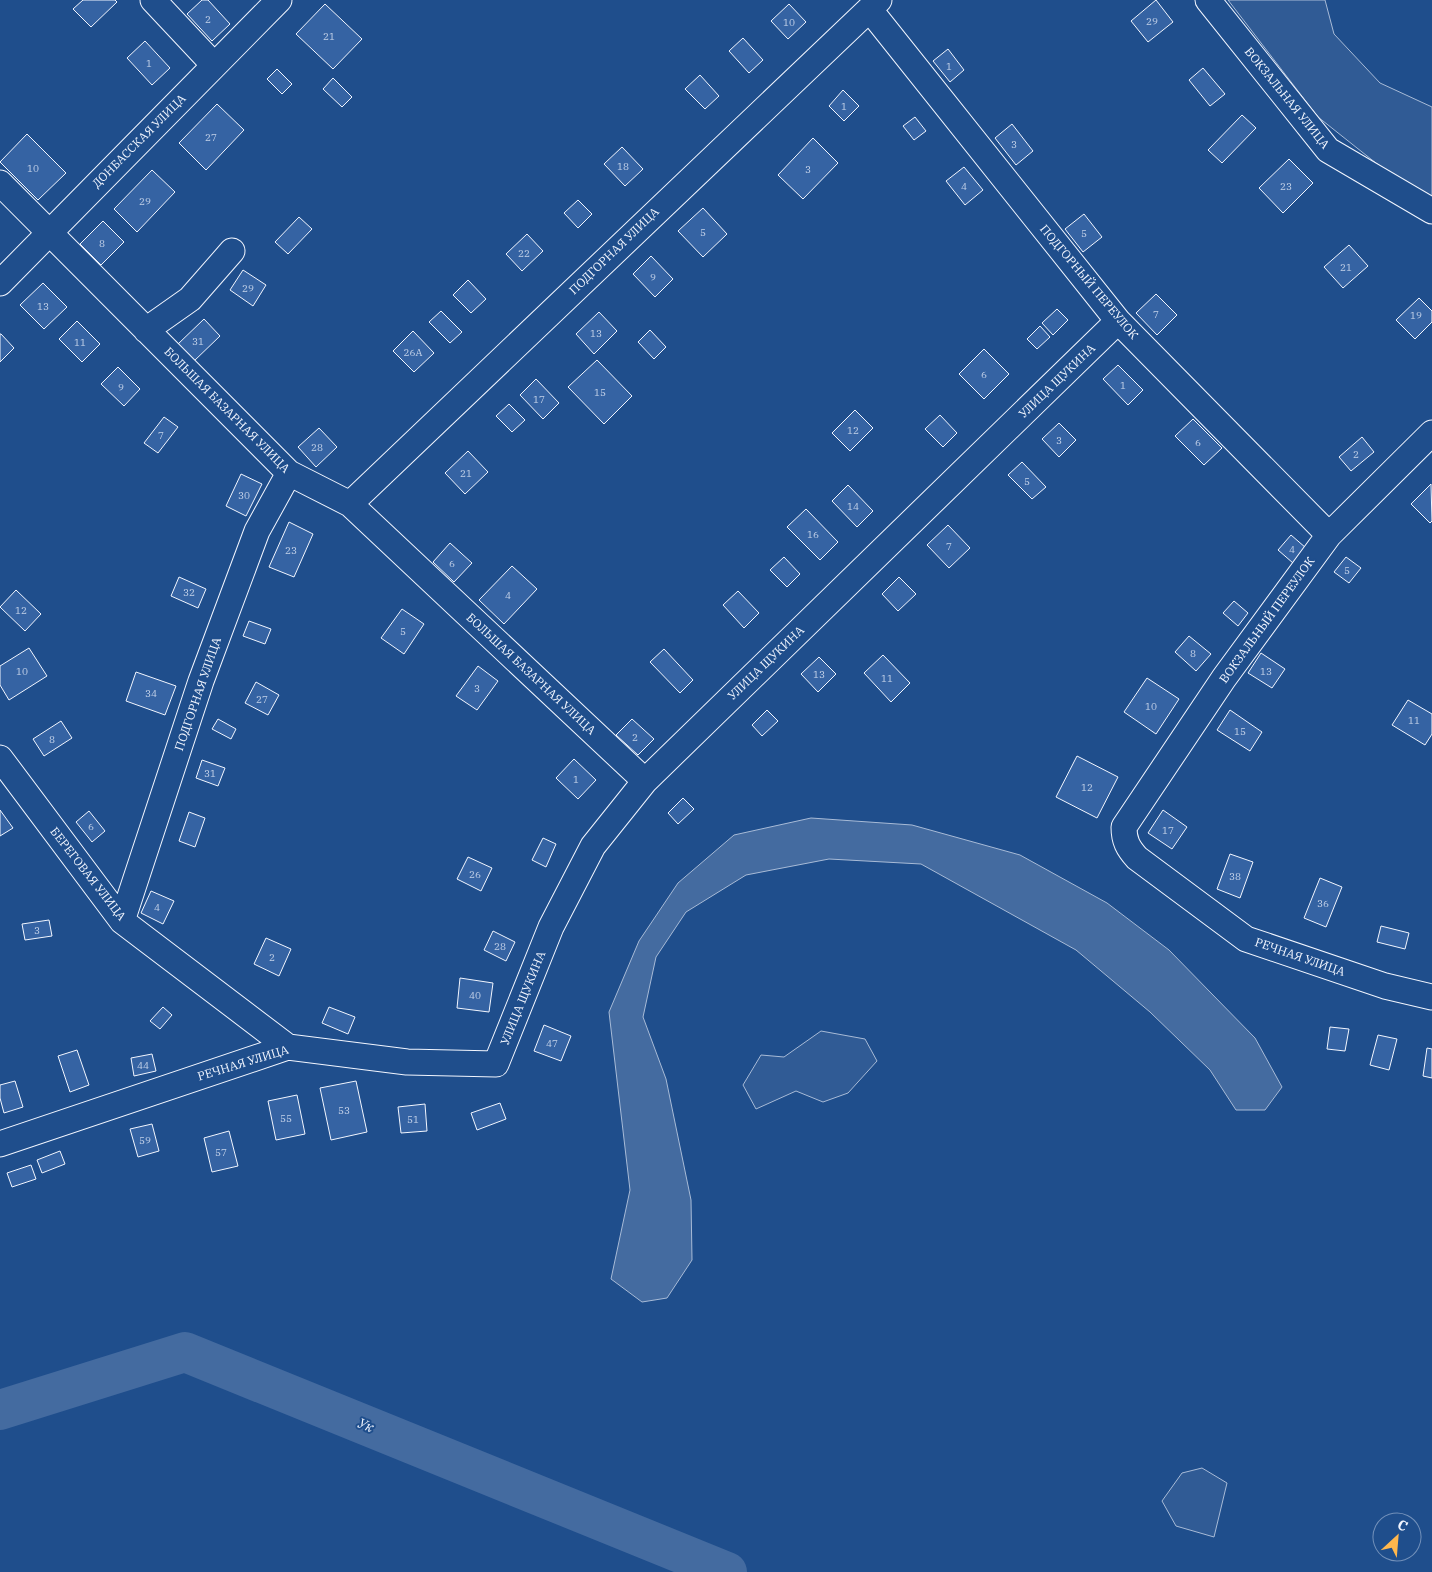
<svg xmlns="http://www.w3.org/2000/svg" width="1432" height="1572" font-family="'IBM Plex Serif',serif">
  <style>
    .built { fill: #305b95; stroke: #a8bbd7 }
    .water { fill: #446ba0; stroke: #a8bbd7 }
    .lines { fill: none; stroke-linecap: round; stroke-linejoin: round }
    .river { stroke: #446ba0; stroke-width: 40 }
    .building { fill: #3563a3; stroke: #f2f6ff }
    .minor-casing { stroke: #f2f6ff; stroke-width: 27 }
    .minor { stroke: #1f4e8c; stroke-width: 25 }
    .labels { text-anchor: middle; stroke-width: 4; stroke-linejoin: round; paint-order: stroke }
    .number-label { font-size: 10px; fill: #c3d1e8 }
    .street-label { font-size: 12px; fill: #f2f6ff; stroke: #1f4e8c }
    .water-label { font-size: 14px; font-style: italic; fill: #f2f6ff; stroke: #1f4e8c }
  </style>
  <rect width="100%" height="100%" fill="#1f4e8c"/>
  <!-- built -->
  <path class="built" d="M 1228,0 L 1325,0 L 1334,34 L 1380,83 L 1432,107 L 1432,197 L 1391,175 L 1318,117 Z
    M 821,1031 L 865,1039 L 877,1061 L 848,1093 L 823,1102 L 796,1091 L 756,1109 L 743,1085 L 761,1055 L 784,1057 Z
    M 1202,1468 L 1227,1483 L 1214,1537 L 1176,1526 L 1162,1501 L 1182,1473 Z"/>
  <!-- water -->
  <path class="water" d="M 811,818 L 912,825 L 1020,855 L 1107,903 L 1169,950 L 1255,1038 L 1282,1087 L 1265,1110 L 1236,1110 L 1210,1070 L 1150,1012 L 1076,950 L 921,864 L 829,859 L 746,875 L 686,912 L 656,957 L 643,1017 L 666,1079 L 691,1200 L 692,1260 L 667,1298 L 642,1302 L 611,1279 L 630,1190 L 609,1012 L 639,941 L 678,883 L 734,835 Z"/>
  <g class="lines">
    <!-- river -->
    <path class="river" d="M 0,1410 L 185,1352 L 727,1572"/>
  </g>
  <!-- building -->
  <path class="building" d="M 83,0 L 115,0 L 117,2 L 91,27 L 73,9 Z
    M 202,0 L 208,0 L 230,24 L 212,41 L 187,14 Z
    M 1156,0 L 1173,22 L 1148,42 L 1131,21 Z
    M 325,4 L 362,39 L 333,69 L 296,34 Z
    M 789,4 L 806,22 L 788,39 L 771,21 Z
    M 743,38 L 763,60 L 749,73 L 729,51 Z
    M 145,41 L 170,68 L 152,85 L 127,58 Z
    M 948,49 L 964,70 L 950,82 L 933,61 Z
    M 1203,68 L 1225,94 L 1210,106 L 1189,80 Z
    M 277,69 L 292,84 L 282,94 L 267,79 Z
    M 700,75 L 719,96 L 705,109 L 685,89 Z
    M 333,78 L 352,97 L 342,107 L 323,89 Z
    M 843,90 L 859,106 L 844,121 L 829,106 Z
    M 217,104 L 244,130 L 206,170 L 179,143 Z
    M 1242,115 L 1256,128 L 1222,163 L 1208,150 Z
    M 915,117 L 926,131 L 914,140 L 903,126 Z
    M 1012,124 L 1033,151 L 1016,165 L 995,138 Z
    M 27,134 L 66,173 L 38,200 L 0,162 Z
    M 813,138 L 838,163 L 803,199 L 778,175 Z
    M 622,147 L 643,169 L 625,186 L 604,164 Z
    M 1289,159 L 1313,183 L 1283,213 L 1259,188 Z
    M 964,167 L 983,190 L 965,205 L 946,181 Z
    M 152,170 L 175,192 L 137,232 L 114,209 Z
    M 578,200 L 592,214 L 578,228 L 564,213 Z
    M 703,208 L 727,234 L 703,257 L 678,231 Z
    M 1084,214 L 1102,237 L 1083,252 L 1065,229 Z
    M 299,217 L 312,229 L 288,254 L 275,242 Z
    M 103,221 L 124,242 L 101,265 L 80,244 Z
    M 527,234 L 543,251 L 522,271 L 506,254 Z
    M 1349,245 L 1368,266 L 1343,288 L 1324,267 Z
    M 651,256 L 673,279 L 655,297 L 633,274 Z
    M 243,270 L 266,285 L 253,306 L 230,290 Z
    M 468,280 L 486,299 L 471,313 L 453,295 Z
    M 43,283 L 67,307 L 44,329 L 20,305 Z
    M 1156,294 L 1177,315 L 1157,335 L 1136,313 Z
    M 1419,298 L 1432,311 L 1432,322 L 1415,339 L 1396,320 Z
    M 1057,309 L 1068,320 L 1053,335 L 1042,323 Z
    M 441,311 L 462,332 L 450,343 L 429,322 Z
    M 599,312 L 617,331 L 594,354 L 576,334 Z
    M 204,319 L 220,336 L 193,362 L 177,345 Z
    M 77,321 L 100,344 L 82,362 L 59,339 Z
    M 1040,326 L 1050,337 L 1037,349 L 1027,339 Z
    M 650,330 L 666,347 L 654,359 L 638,342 Z
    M 413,331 L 434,353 L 414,372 L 393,351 Z
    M 1,334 L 14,348 L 0,362 L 0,334 Z
    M 984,349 L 1009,374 L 984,399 L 959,374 Z
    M 597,360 L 632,396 L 604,424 L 568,387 Z
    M 1118,365 L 1143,390 L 1128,405 L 1103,379 Z
    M 118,367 L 140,389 L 124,406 L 101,384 Z
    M 536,379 L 559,403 L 543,419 L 520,395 Z
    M 509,404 L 525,420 L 512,432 L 496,416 Z
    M 855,410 L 873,428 L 850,451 L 832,433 Z
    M 940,415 L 957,433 L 943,447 L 925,429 Z
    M 164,417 L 178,427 L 158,453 L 144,443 Z
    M 1193,419 L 1222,448 L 1204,465 L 1175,436 Z
    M 1059,423 L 1076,440 L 1059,457 L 1042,439 Z
    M 319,428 L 337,447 L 316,467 L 298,447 Z
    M 1362,437 L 1374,452 L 1351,471 L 1339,457 Z
    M 468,451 L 488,472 L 465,494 L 445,473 Z
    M 1022,462 L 1046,487 L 1032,499 L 1008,475 Z
    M 241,474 L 262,484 L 246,516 L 226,506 Z
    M 1431,484 L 1432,521 L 1430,523 L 1411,504 Z
    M 848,485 L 873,511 L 857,527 L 832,501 Z
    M 806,509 L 838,542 L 820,560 L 787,527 Z
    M 289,522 L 313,534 L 294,577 L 269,567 Z
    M 948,525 L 970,548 L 949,568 L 927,545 Z
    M 1291,535 L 1306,548 L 1293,563 L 1278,550 Z
    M 450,543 L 472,563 L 454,582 L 433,562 Z
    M 784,557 L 800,574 L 787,587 L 770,570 Z
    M 1346,557 L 1361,568 L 1349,583 L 1334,572 Z
    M 512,566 L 537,589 L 504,624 L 479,600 Z
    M 179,577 L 206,589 L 198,608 L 171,596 Z
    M 899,577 L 916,594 L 898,611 L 882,594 Z
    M 16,590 L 41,614 L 25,631 L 0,607 Z
    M 738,591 L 759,613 L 744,628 L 723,605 Z
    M 1234,601 L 1248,613 L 1238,626 L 1223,613 Z
    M 402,609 L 424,624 L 404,654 L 381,638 Z
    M 249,621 L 271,629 L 265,644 L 243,636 Z
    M 1189,636 L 1211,654 L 1196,671 L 1175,652 Z
    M 29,648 L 47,676 L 9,700 L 0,685 L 0,666 Z
    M 664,649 L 693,680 L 680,693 L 650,662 Z
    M 1261,653 L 1285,669 L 1272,688 L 1248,673 Z
    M 883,655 L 910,683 L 891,702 L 864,673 Z
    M 819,657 L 836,674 L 818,692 L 801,674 Z
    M 478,666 L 498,681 L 477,710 L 456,696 Z
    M 136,672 L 176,686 L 165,715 L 126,701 Z
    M 1147,678 L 1179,699 L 1156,734 L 1124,712 Z
    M 256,682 L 279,695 L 268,715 L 245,703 Z
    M 1408,700 L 1432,714 L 1432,734 L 1425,745 L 1392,725 Z
    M 767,710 L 778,721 L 762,736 L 752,725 Z
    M 1230,710 L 1262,732 L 1250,751 L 1217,730 Z
    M 218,719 L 236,729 L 231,739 L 212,729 Z
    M 632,719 L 654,739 L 638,755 L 616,735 Z
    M 61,721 L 72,738 L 44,756 L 33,739 Z
    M 1077,756 L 1118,777 L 1097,818 L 1056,797 Z
    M 574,759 L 596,780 L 578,799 L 556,778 Z
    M 202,760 L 225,768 L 218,786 L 196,778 Z
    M 683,798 L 694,809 L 678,824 L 668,813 Z
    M 0,810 L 13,828 L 0,836 Z
    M 1163,810 L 1187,827 L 1172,849 L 1148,833 Z
    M 89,811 L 105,831 L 92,842 L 76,822 Z
    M 189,812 L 205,818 L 195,847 L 179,841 Z
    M 543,838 L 556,844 L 546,867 L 532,860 Z
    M 1230,854 L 1253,862 L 1240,898 L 1217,889 Z
    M 468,857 L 492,868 L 481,891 L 457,879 Z
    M 1320,878 L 1342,887 L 1326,927 L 1304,918 Z
    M 151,891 L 174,901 L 163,924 L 141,913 Z
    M 49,920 L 52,936 L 25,940 L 22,924 Z
    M 1381,926 L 1409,933 L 1405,949 L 1377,942 Z
    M 493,931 L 515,942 L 506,961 L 484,950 Z
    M 266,938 L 291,949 L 279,976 L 254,964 Z
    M 460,978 L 493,983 L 489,1012 L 457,1008 Z
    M 163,1007 L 172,1015 L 160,1029 L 150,1021 Z
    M 329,1007 L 355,1017 L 348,1034 L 322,1023 Z
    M 544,1025 L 571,1036 L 561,1061 L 534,1051 Z
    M 1330,1027 L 1349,1029 L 1345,1051 L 1327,1049 Z
    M 1378,1035 L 1397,1039 L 1389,1070 L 1370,1065 Z
    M 1427,1048 L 1432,1049 L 1432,1078 L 1423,1076 Z
    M 77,1050 L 89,1085 L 70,1092 L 58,1056 Z
    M 152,1054 L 156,1071 L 134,1076 L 131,1058 Z
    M 15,1081 L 23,1107 L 4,1113 L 0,1098 L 0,1085 Z
    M 356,1081 L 367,1132 L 331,1140 L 320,1088 Z
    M 297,1095 L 305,1134 L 276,1140 L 268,1101 Z
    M 500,1103 L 506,1119 L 477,1130 L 471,1113 Z
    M 425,1104 L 427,1131 L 401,1133 L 398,1107 Z
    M 152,1124 L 159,1151 L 138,1157 L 130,1129 Z
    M 229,1131 L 238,1166 L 212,1172 L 204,1138 Z
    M 60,1151 L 65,1164 L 42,1173 L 37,1160 Z
    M 31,1165 L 36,1179 L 12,1187 L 7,1173 Z"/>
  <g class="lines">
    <!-- minor casing -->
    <g class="minor-casing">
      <path id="minor" d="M 153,0 L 214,65
        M 1208,0 L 1328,150 L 1432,211
        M 870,10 L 1118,321 L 1329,535
        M 0,183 L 289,473 L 350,504 L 645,781
        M 0,283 L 279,0
        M 146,330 L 190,299 L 232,251
        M 1432,433 L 1329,535 L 1224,678 L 1124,827 C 1124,841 1128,848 1137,858 L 1246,939 L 1385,986 L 1432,997
        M 350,504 L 879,0
        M 0,758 L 122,921 L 288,1047
        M 122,921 L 201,681 L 257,531 L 289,473
        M 0,1144 L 288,1047 L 407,1062 L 496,1064 L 551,927 L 593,846 L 645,781 L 1118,321"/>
    </g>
    <!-- minor -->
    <use href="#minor" class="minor"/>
  </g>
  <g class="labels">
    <!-- number labels -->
    <g class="number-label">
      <text x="208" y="23">2</text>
      <text x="1152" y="25">29</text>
      <text x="789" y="26">10</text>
      <text x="329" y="40">21</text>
      <text x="149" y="67">1</text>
      <text x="949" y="70">1</text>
      <text x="844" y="110">1</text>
      <text x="211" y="141">27</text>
      <text x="1014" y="148">3</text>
      <text x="623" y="170">18</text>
      <text x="33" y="172">10</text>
      <text x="808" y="173">3</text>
      <text x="964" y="190">4</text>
      <text x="1286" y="190">23</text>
      <text x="145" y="205">29</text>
      <text x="703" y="236">5</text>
      <text x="1084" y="237">5</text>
      <text x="102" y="247">8</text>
      <text x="524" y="257">22</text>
      <text x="1346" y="271">21</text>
      <text x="653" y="281">9</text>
      <text x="248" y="292">29</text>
      <text x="43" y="310">13</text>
      <text x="1156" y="318">7</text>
      <text x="1416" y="319">19</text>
      <text x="596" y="337">13</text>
      <text x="198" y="345">31</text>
      <text x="80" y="346">11</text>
      <text x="413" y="356">26А</text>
      <text x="984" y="378">6</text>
      <text x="1123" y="389">1</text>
      <text x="121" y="391">9</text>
      <text x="600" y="396">15</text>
      <text x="539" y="403">17</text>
      <text x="853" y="434">12</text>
      <text x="161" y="439">7</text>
      <text x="1059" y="444">3</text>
      <text x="1198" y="446">6</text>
      <text x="317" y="451">28</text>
      <text x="1356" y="458">2</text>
      <text x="466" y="477">21</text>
      <text x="1027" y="485">5</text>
      <text x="244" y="499">30</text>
      <text x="853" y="510">14</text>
      <text x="813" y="538">16</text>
      <text x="949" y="550">7</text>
      <text x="1292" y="553">4</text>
      <text x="291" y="554">23</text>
      <text x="452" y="567">6</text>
      <text x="1347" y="574">5</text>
      <text x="189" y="596">32</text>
      <text x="508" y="599">4</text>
      <text x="21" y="614">12</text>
      <text x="403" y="635">5</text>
      <text x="1193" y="657">8</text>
      <text x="22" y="675">10</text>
      <text x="1266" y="675">13</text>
      <text x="819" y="678">13</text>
      <text x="887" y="682">11</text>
      <text x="477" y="692">3</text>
      <text x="151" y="697">34</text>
      <text x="262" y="703">27</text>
      <text x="1151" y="710">10</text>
      <text x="1414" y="724">11</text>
      <text x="1240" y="735">15</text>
      <text x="635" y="741">2</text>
      <text x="52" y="743">8</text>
      <text x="210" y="777">31</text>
      <text x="576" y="783">1</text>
      <text x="1087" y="791">12</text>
      <text x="91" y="830">6</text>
      <text x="1168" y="834">17</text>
      <text x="475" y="878">26</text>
      <text x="1235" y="880">38</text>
      <text x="1323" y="907">36</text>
      <text x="157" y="911">4</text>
      <text x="37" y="934">3</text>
      <text x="500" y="950">28</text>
      <text x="272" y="961">2</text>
      <text x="475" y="999">40</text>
      <text x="552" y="1047">47</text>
      <text x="143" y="1069">44</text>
      <text x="344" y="1114">53</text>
      <text x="286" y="1122">55</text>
      <text x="413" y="1123">51</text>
      <text x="145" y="1144">59</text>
      <text x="221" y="1156">57</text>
    </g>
    <!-- street labels -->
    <g class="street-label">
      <text transform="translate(1287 98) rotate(51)" y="4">ВОКЗАЛЬНАЯ УЛИЦА</text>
      <text transform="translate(139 141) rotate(-45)" y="4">ДОНБАССКАЯ УЛИЦА</text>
      <text transform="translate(614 251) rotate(-44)" y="4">ПОДГОРНАЯ УЛИЦА</text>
      <text transform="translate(1089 282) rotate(50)" y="4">ПОДГОРНЫЙ ПЕРЕУЛОК</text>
      <text transform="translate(1057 381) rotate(-44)" y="4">УЛИЦА ЩУКИНА</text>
      <text transform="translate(227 410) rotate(45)" y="4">БОЛЬШАЯ БАЗАРНАЯ УЛИЦА</text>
      <text transform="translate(1267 620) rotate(-54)" y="4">ВОКЗАЛЬНЫЙ ПЕРЕУЛОК</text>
      <text transform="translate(766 663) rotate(-44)" y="4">УЛИЦА ЩУКИНА</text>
      <text transform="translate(531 674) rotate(43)" y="4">БОЛЬШАЯ БАЗАРНАЯ УЛИЦА</text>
      <text transform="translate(198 694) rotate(-71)" y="4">ПОДГОРНАЯ УЛИЦА</text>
      <text transform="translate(88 874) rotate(52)" y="4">БЕРЕГОВАЯ УЛИЦА</text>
      <text transform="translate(1300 957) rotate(19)" y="4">РЕЧНАЯ УЛИЦА</text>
      <text transform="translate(523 998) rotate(-68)" y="4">УЛИЦА ЩУКИНА</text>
      <text transform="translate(243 1063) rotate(-17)" y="4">РЕЧНАЯ УЛИЦА</text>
    </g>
    <!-- water labels -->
    <g class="water-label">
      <text transform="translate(366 1425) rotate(22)" y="5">Ук</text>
    </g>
  </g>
  <!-- north arrow -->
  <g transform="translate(1397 1537) rotate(26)"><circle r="24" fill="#1f4e8c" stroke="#7391ba"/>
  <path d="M0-4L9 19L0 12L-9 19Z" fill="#ffb74d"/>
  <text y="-8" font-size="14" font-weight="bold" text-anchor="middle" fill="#f2f6ff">С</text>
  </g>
</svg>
